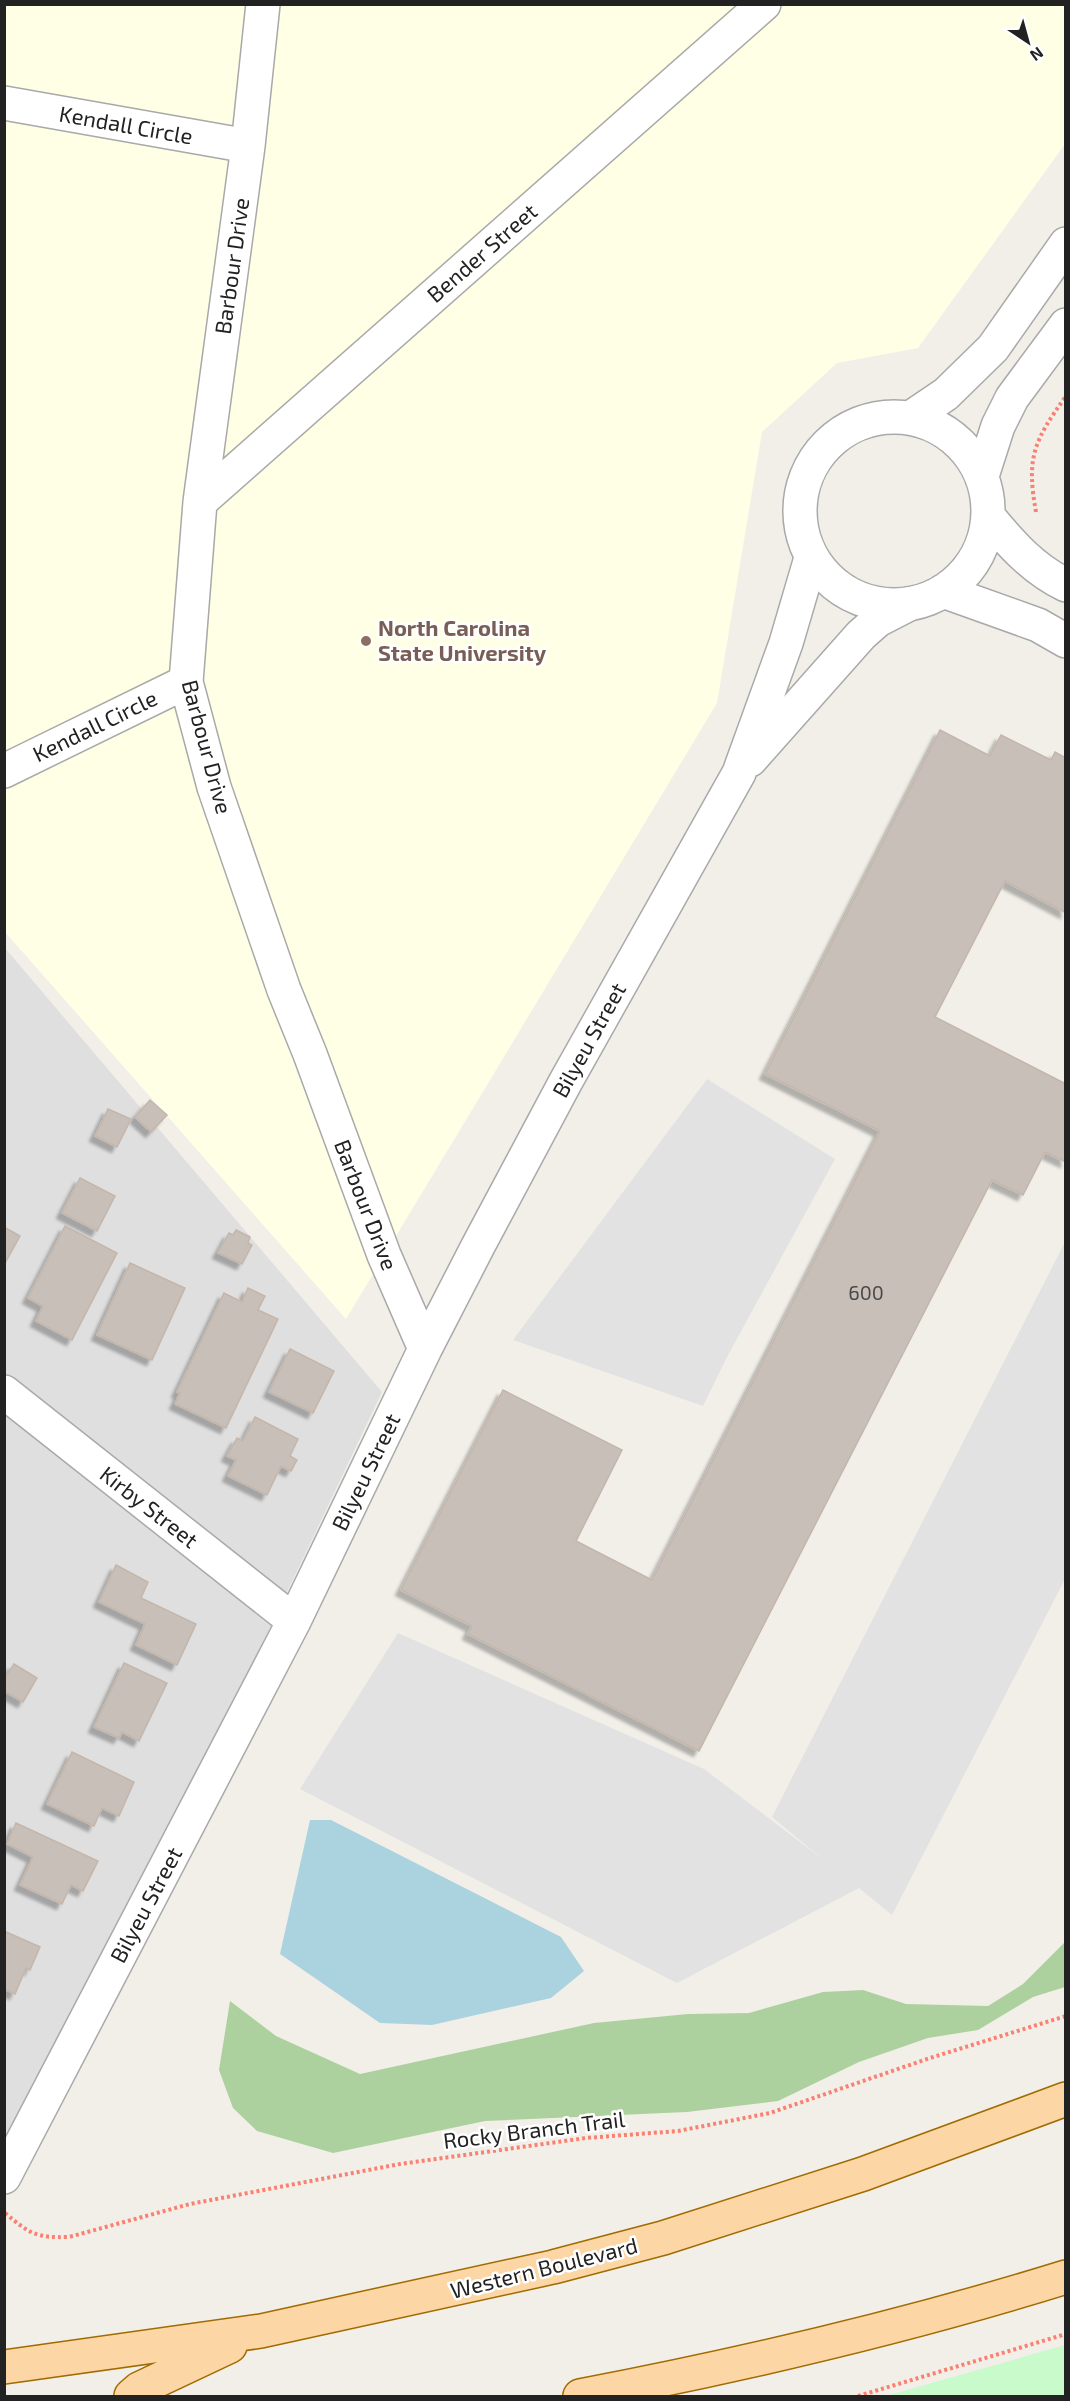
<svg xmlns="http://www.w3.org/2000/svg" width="1070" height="2401" font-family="'Exo 2',sans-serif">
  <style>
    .residential { fill: #e0dfdf }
    .education { fill: #ffffe5 }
    .forest { fill: #add19e }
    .park { fill: #c8facc }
    .parking { fill: #e2e2e2 }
    .water { fill: #aad3df }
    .building { fill: #c7bfb8; stroke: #c4b6ab; stroke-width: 1.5; filter: url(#shadow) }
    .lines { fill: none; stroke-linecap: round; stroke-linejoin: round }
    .minor-casing { stroke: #a9a9a9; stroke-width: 36 }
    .tertiary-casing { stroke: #a9a9a9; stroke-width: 36 }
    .primary-casing { stroke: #a06b00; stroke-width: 36 }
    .path { stroke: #fa8072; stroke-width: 4; stroke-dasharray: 3 3; stroke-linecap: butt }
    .minor { stroke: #fff; stroke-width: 33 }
    .tertiary { stroke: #fff; stroke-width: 33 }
    .primary { stroke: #fcd6a4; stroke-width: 33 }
    .education-dot { fill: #8d6e63; stroke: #fff; stroke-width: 2 }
    .labels { text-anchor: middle; stroke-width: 5; stroke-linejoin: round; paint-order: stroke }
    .number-label { font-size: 20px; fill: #4b4948 }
    .street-label { font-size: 22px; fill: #222; stroke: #fff }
    .education-label { font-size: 22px; font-weight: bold; fill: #785e54; stroke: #fff; text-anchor: start }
  </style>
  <defs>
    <filter id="shadow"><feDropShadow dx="-5.5" dy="5.5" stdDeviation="1.5" flood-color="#0004"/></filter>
  </defs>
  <rect width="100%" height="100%" fill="#f2efe9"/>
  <!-- residential -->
  <path class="residential" d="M 5,948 L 382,1392 L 22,2150 L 5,2170 Z"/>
  <!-- education -->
  <path class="education" d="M 4,5 L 1065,5 L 1065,144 L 918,348 L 837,363 L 762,432 L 717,703 L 346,1319 L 5,932 Z"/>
  <!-- forest -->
  <path class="forest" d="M 1065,1942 L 1065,1987 L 1033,1997 L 978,2030 L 928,2038 L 859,2062 L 778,2101 L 687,2112 L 485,2121 L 333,2153 L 257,2131 L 233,2108 L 219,2070 L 230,2001 L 276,2036 L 360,2074 L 594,2023 L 688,2014 L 749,2013 L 823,1992 L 863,1990 L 906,2004 L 988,2006 L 1023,1984 Z"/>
  <!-- park -->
  <path class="park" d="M 1065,2345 L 1065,2396 L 886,2396 Z"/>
  <!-- parking -->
  <path class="parking" d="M 707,1079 L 835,1159 L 727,1357 L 703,1406 L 513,1340 Z
    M 1065,1242 L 1065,1579 L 892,1915 L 859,1888 L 677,1983 L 300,1789 L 398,1633 L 704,1769 L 825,1861 L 772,1817 Z"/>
  <!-- water -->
  <path class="water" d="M 310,1820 L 331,1820 L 561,1937 L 584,1971 L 551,1998 L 432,2025 L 380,2023 L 280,1954 Z"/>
  <!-- building -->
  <path class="building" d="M 940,730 L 990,756 L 1001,735 L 1051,760 L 1055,752 L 1066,758 L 1066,913 L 1005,881 L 935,1017 L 1066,1084 L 1066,1162 L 1045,1152 L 1023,1195 L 992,1180 L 699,1751 L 468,1634 L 472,1626 L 401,1590 L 503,1390 L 622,1450 L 576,1541 L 652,1580 L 880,1131 L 765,1074 Z
    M 150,1100 L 167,1115 L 151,1132 L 135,1117 Z
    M 108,1109 L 131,1119 L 117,1147 L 95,1136 Z
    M 80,1178 L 115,1196 L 97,1231 L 62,1213 Z
    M 65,1226 L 117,1253 L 72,1340 L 36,1321 L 43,1306 L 28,1298 Z
    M 4,1227 L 20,1236 L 4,1265 Z
    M 236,1230 L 250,1237 L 248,1243 L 252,1245 L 242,1264 L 218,1253 L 229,1233 L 233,1235 Z
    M 130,1263 L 185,1288 L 152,1360 L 97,1335 Z
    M 248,1288 L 265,1296 L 258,1310 L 278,1319 L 226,1428 L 175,1404 L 180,1393 L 177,1392 L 224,1293 L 242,1302 Z
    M 290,1349 L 334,1371 L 313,1413 L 269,1392 Z
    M 255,1417 L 298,1439 L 290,1456 L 297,1460 L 291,1471 L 281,1466 L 267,1495 L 228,1476 L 236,1460 L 227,1456 L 237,1438 L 243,1441 Z
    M 116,1565 L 148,1582 L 141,1598 L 196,1624 L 177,1665 L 136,1645 L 145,1624 L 99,1602 Z
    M 124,1663 L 167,1683 L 139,1741 L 122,1732 L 119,1738 L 94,1727 Z
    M 14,1664 L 37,1678 L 23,1702 L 4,1691 L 4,1679 Z
    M 72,1752 L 134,1782 L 119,1816 L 102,1808 L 94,1826 L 47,1804 Z
    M 16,1823 L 98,1861 L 83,1891 L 71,1885 L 62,1904 L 20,1885 L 33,1857 L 7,1844 Z
    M 4,1931 L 40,1947 L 30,1970 L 26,1968 L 15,1994 L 4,1989 Z"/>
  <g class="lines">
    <!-- minor casing -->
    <g class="minor-casing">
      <path id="minor" d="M 263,4 L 248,146 L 200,502 L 186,682 L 214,787 L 284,990 L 310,1054 L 384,1255 L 425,1349
        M 4,103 L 248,146
        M 200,502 L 764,4
        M 750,760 L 861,635 L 878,620 L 909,604
        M 4,771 L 186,682
        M 4,1392 L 294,1621
        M 4,2177 L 294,1621 L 425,1349 L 478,1246 L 566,1081 L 739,773 L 786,643 L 811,558"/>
    </g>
    <!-- tertiary casing -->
    <g class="tertiary-casing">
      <path id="tertiary" d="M800 511a94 94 0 1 1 188 0a94 94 0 1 1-188 0Z
        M 912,417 L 946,394 L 993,348 L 1066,244
        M 982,476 L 998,426 L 1012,398 L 1066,325
        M 988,516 C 1011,544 1033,569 1066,585
        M 943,591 L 1038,625 L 1066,641"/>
    </g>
    <!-- primary casing -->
    <g class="primary-casing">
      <path id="primary" d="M 4,2367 L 261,2331 L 553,2267 L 663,2238 L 863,2174 L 1066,2099
        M 131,2396 L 139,2389 L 230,2346
        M 580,2396 C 742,2365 908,2326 1066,2277"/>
    </g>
    <!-- path -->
    <path class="path" d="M 1036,512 C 1026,457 1034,441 1066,396
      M 5,2213 C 30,2234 36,2238 69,2237 L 190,2204 L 400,2164 L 586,2138 L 678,2131 L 770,2113 L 930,2058 L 1066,2016
      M 858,2396 L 1066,2334"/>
    <!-- minor -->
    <use href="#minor" class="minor"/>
    <!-- tertiary -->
    <use href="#tertiary" class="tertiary"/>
    <!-- primary -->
    <use href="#primary" class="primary"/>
  </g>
  <!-- markers -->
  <circle class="education-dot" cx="366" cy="641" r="6"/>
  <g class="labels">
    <!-- number labels -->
    <g class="number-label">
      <text x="866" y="1300">600</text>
    </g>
    <!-- street labels -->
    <g class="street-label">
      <text transform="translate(126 125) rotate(10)" y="8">Kendall Circle</text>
      <text transform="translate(482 253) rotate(-41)" y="8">Bender Street</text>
      <text transform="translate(232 266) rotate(-82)" y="8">Barbour Drive</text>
      <text transform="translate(95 726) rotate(-26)" y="8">Kendall Circle</text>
      <text transform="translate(207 747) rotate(75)" y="8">Barbour Drive</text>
      <text transform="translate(589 1040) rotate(-61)" y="8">Bilyeu Street</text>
      <text transform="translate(366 1205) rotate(69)" y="8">Barbour Drive</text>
      <text transform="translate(366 1472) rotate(-64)" y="8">Bilyeu Street</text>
      <text transform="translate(149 1507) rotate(38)" y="8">Kirby Street</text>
      <text transform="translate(146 1905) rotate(-62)" y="8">Bilyeu Street</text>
      <text transform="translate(534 2130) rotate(-7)" y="8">Rocky Branch Trail</text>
      <text transform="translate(544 2268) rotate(-14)" y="8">Western Boulevard</text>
    </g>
    <!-- education labels -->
    <g class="education-label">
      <text x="378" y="636">North Carolina<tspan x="378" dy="25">State University</tspan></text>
    </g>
  </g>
  <!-- border -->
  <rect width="1070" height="2401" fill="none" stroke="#222222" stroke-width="12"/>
  <!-- north arrow -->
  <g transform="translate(1028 42) rotate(144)" stroke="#ffffff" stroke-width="4.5" paint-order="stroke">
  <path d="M0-4.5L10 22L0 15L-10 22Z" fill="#222222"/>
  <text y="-9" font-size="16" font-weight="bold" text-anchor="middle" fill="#222222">N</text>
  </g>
</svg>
